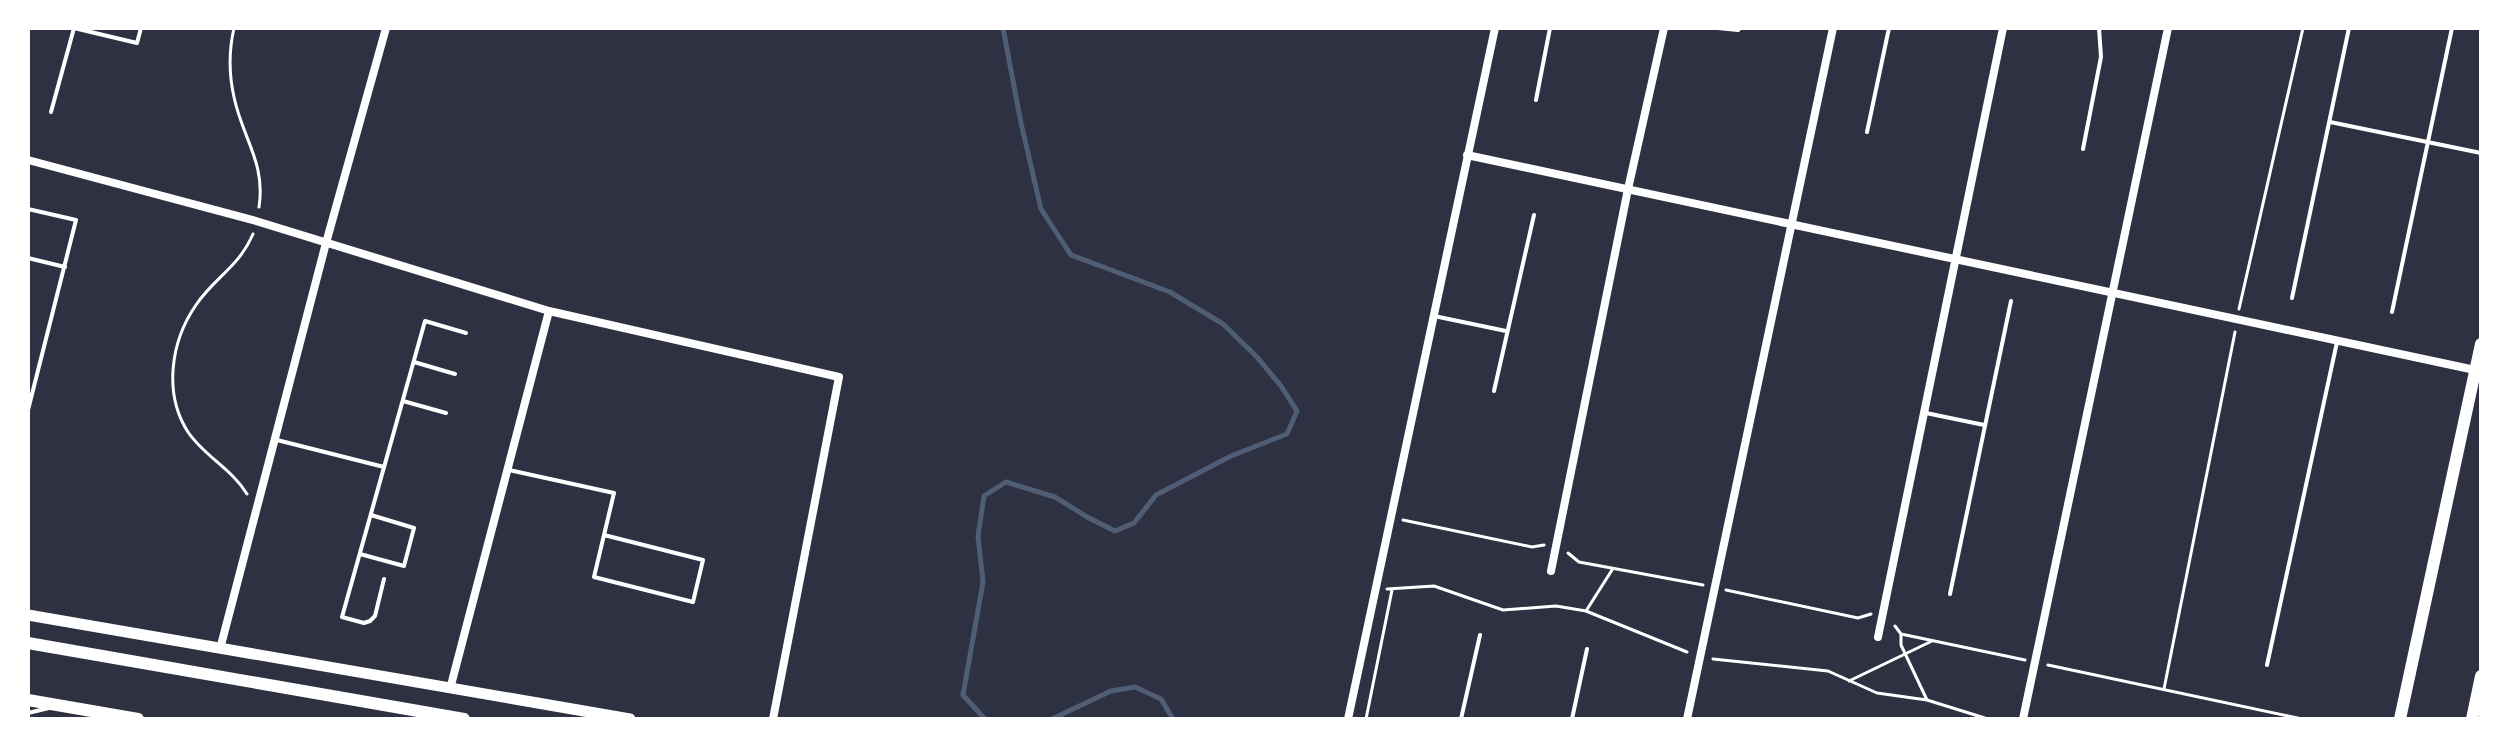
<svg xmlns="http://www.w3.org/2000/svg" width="2509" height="747" font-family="Signika,sans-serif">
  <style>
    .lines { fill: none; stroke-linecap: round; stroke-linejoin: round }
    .stream { stroke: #4f5d75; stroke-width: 5 }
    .path { stroke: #fff; stroke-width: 3 }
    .service { stroke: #fff; stroke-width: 4 }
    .minor { stroke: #fff; stroke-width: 8 }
    .tertiary { stroke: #fff; stroke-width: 11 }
    .secondary { stroke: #fff; stroke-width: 12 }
  </style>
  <rect width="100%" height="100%" fill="#2d3142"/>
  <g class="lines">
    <!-- stream -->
    <path class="stream" d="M 985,719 L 963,695 L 983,582 L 978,536 L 984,496 L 1006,482 L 1055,497 L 1087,517 L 1115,531 L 1134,523 L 1156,495 L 1231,456 L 1287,434 L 1297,411 L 1281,386 L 1257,357 L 1223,324 L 1170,292 L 1071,255 L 1041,209 L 1021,123 L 1003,28
      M 1052,719 L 1111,691 L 1135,687 L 1161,699 L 1173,719"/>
    <!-- path -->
    <path class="path" d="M 234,28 C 229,50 229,75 234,97 C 242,137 266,163 259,207
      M 2239,309 L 2303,28
      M 247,494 C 232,469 204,456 188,432 C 163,393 171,341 196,305 C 214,278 239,267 253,234
      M 1403,520 L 1532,547 L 1544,545
      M 1568,553 L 1579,562 L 1703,585
      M 1387,589 L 1434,586 L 1503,610 L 1556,606 L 1586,611 L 1687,652
      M 1726,590 L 1858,618 L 1871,614
      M 1586,611 L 1612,570
      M 1895,626 L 1901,634 L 2025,660
      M 1901,634 L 1901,645 L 1927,700
      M 1713,659 L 1828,671 L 1877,693 L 1927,700 L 1988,719
      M 2048,665 L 2302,719
      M 1849,681 L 1932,641
      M 2164,689 L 2235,332
      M 1366,719 L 1392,590"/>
    <!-- service -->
    <path class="service" d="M 74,28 L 137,43 L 141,28
      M 1718,28 L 1738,30 L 1740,28
      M 1536,100 L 1550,28
      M 51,112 L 74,28
      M 2330,122 L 2481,153
      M 1867,132 L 1889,28
      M 2083,149 L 2101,57 L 2099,28
      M 28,209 L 76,220 L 28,410
      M 28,258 L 65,267
      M 2292,298 L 2349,28
      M 2392,312 L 2452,28
      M 1434,316 L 1506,331
      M 414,362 L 455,374
      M 1494,391 L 1534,215
      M 403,401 L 446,413
      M 1926,413 L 1984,425
      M 277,440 L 384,467
      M 509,470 L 614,493 L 604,535
      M 604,535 L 703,560 L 693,602 L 594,577 Z
      M 360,554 L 404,566 L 414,528 L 371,515
      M 384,579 L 375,616 L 370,621 L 364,623 L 342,617 L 425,321 L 466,333
      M 1950,594 L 2011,301
      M 2267,665 L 2337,342
      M 28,713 L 49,708
      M 1461,719 L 1480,635
      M 1572,719 L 1587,649"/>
    <!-- minor -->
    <path class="minor" d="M 1467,155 L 2475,370
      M 28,160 L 256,221 L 549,311 L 839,377 L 773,719
      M 1551,571 L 1628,189 L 1664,28
      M 1878,637 L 2003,28
      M 220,649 L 326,243 L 386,28
      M 450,689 L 549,311
      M 1348,719 L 1495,28
      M 1687,719 L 1833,28
      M 2023,719 L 2168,28"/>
    <!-- tertiary -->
    <path class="tertiary" d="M 28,615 L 630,719"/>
    <!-- secondary -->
    <path class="secondary" d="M 28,643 L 464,719
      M 28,700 L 138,719
      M 2400,719 L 2481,344
      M 2472,719 L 2481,676"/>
  </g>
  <!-- border -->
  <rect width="2509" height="747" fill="none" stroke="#ffffff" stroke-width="60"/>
</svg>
